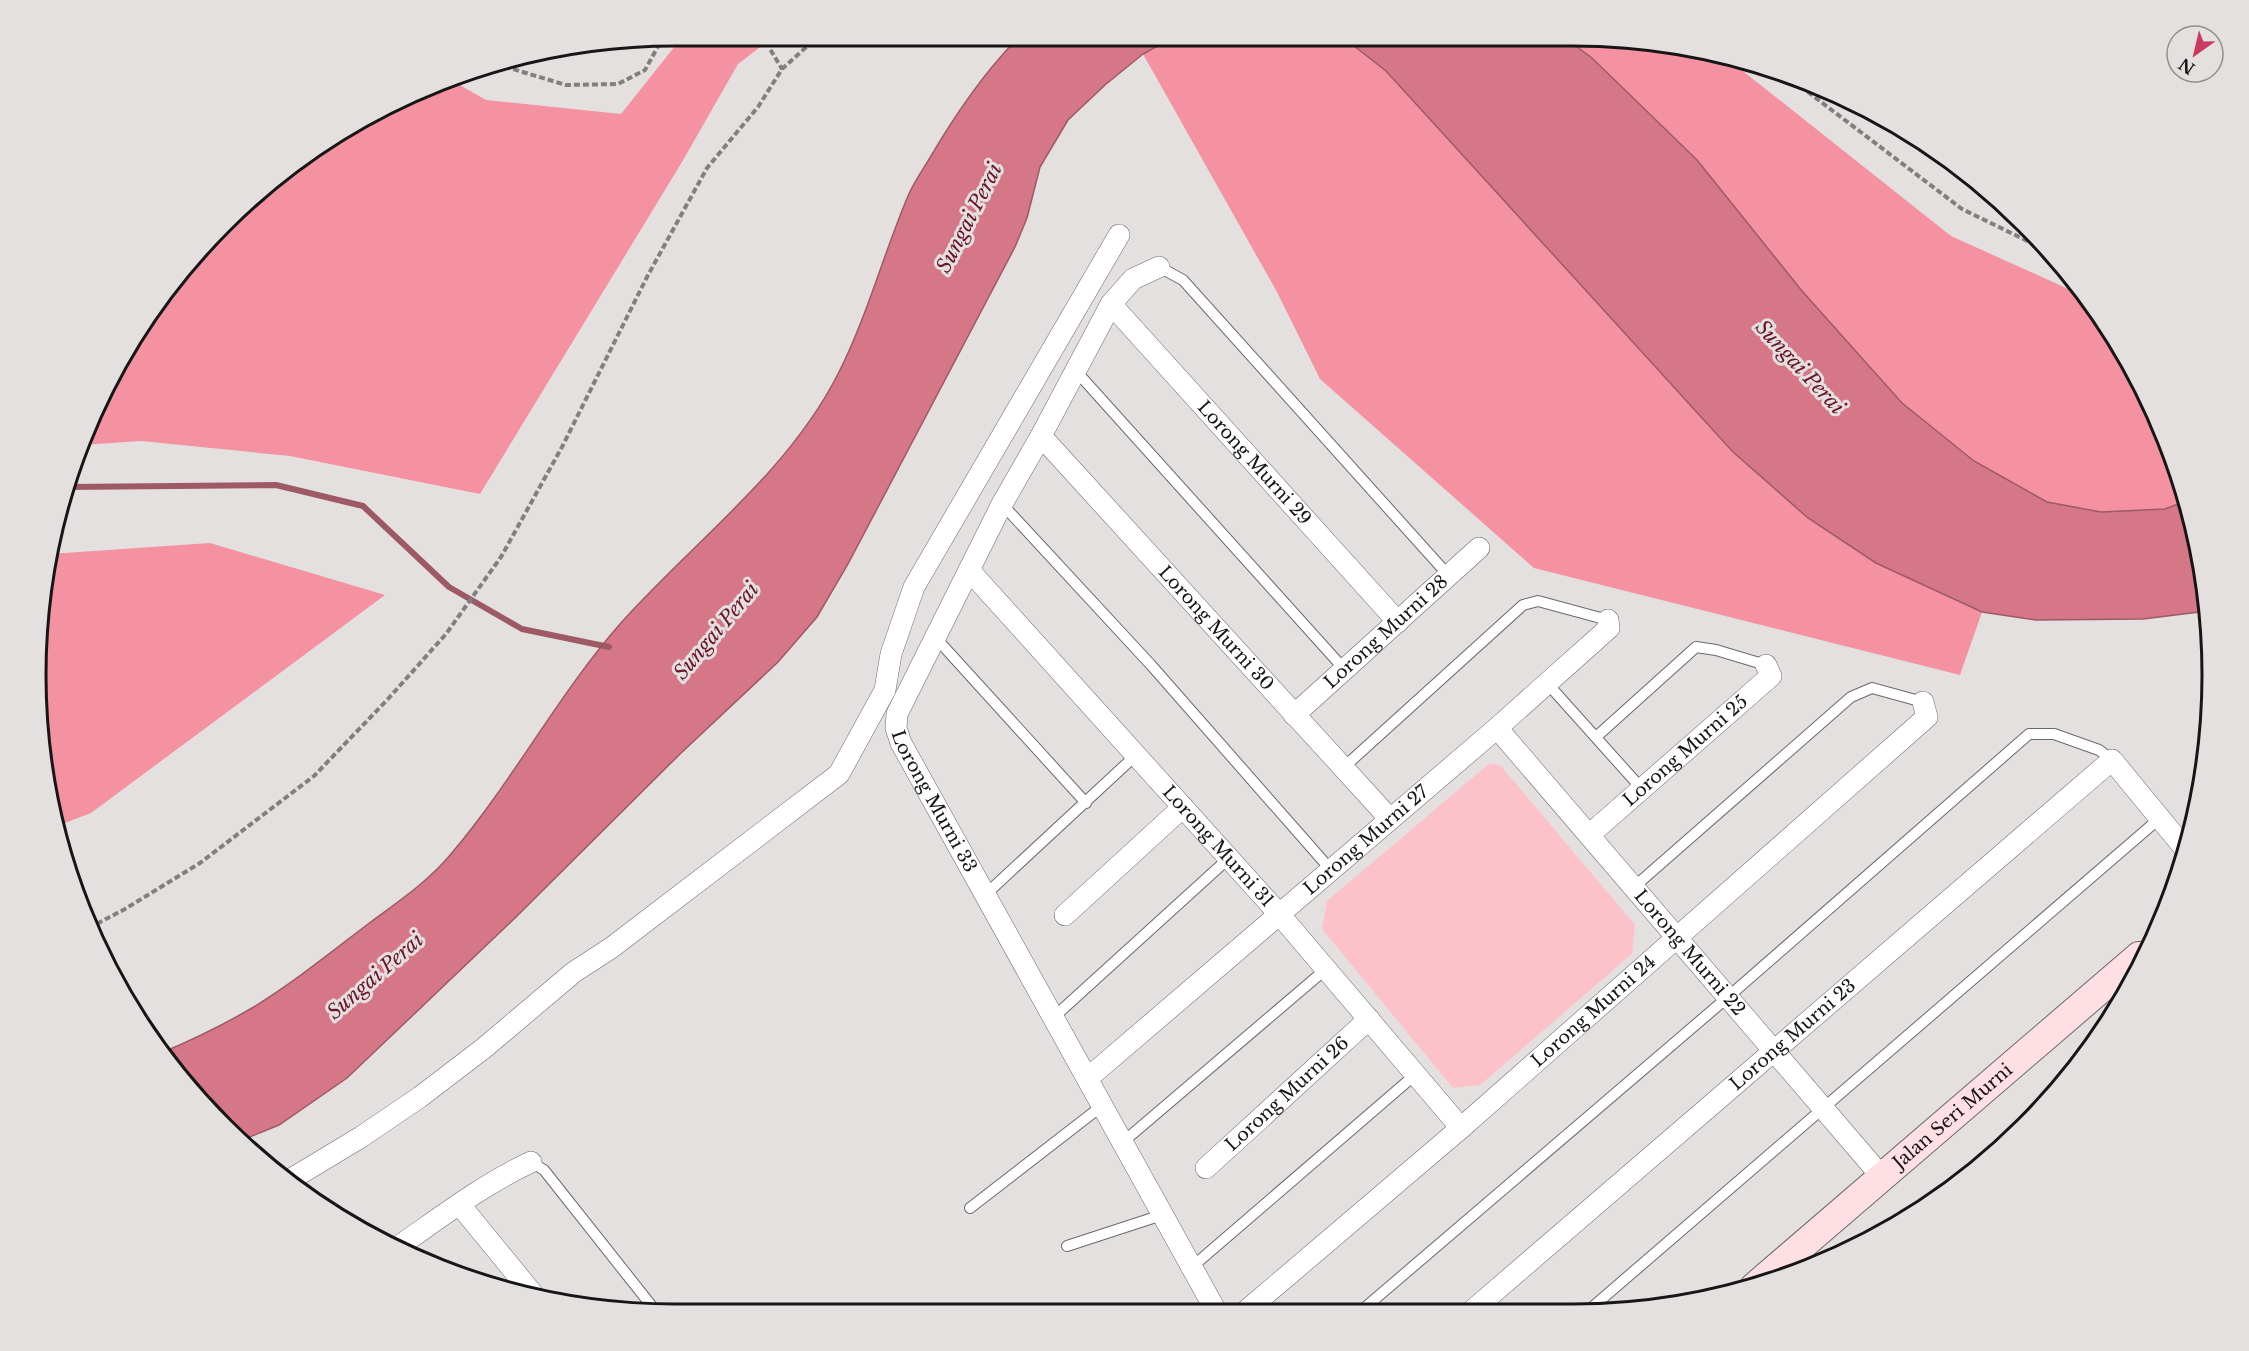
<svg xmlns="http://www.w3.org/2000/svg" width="2249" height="1351" font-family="'Libre Baskerville',serif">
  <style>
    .green { fill: #fdc2c9 }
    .forest { fill: #f492a1 }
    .water { fill: #d67787; stroke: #9d5a65; stroke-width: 1.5 }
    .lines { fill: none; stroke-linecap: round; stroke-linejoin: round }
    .stream { stroke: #9d5a65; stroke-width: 6 }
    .lane-casing { stroke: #6d6969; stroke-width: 12 }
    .street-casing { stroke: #6d6969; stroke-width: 22 }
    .secondary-casing { stroke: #6d6969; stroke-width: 30 }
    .path { stroke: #827f7f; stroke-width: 4; stroke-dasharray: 6 3; stroke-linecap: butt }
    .lane { stroke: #fff; stroke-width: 10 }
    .street { stroke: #fff; stroke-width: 21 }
    .secondary { stroke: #fddfe4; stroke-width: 28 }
    .labels { text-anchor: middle; stroke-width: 6; stroke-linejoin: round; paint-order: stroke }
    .street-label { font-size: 18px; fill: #171515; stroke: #e4e0e0 }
    .water-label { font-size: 20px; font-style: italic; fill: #6a152c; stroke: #e4e0e0 }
    .rim { fill: none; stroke: #171515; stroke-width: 3 }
  </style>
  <rect width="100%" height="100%" fill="#e4e0e0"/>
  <!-- green -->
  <path class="green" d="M 1490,763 L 1501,766 L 1635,925 L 1632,954 L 1480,1085 L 1453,1088 L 1322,929 L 1327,901 Z"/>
  <!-- forest -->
  <path class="forest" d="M 1616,37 L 1729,60 L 1951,236 L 2086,297 L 2105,321 L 2164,431 L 2186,501 L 2165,509 L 2101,512 L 2047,502 L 1974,461 L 1902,403 L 1802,291 L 1697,160 L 1592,58 L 1565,38 Z
    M 1344,38 L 1386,71 L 1876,563 L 1982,612 L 1960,675 L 1534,568 L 1320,379 L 1277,292 L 1143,54 L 1170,39 Z
    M 679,41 L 768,41 L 738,64 L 682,162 L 480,494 L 290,456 L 141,441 L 82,445 L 144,320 L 223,224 L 286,168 L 392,102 L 449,79 L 486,100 L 621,114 Z
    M 210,543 L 385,595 L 91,813 L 57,826 C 52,804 45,782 42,759 C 32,693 35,618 50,554 Z"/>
  <!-- water -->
  <path class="water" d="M 1344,38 L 1565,38 L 1592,58 L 1697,160 L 1802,291 L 1902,403 L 1974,461 L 2047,502 L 2101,512 L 2165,509 L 2186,501 L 2201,551 L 2207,611 L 2143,619 L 2036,620 L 1982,612 L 1876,563 L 1808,518 L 1733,452 L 1386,71 Z
    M 1170,39 L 1143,54 L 1105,85 L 1068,120 L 1040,167 L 1027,218 L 1015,247 L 848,564 L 817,617 L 778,662 L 680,754 L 515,918 L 347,1078 L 279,1125 L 240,1141 L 224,1128 L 168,1065 L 161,1053 C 192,1040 223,1025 252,1008 C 293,983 330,953 368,924 C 396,903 428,882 451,854 C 513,781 557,696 620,624 C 694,541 787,474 838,374 C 867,317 883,255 908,196 C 913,184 921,172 928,161 C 953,118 982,75 1016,40 Z"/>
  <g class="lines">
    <!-- stream -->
    <path class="stream" d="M 66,487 L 276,485 L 363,506 L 449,587 L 522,629 L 609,647"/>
    <!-- lane casing -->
    <g class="lane-casing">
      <path id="lane" d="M 1159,267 L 1183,280 L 1449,576
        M 1076,371 L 1345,670
        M 1002,504 L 1151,665 L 1331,870
        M 935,637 L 1086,803
        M 1547,683 L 1642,789
        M 1596,737 L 1696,647 L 1716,650 L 1766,665
        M 1343,768 L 1523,605 L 1538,601 L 1608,620
        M 1634,887 L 1851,697 L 1872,688 L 1923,702
        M 985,895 L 1136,755
        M 1054,1017 L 1229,858
        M 1123,1142 L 1326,969
        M 531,1162 L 544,1170 L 658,1314
        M 970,1208 L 1103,1105
        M 1067,1246 L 1162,1215
        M 1192,1267 L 1416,1074
        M 1589,1310 L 2160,818
        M 1361,1311 L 1728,997 L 2029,734 L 2054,734 L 2099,750 L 2112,760"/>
    </g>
    <!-- street casing -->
    <g class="street-casing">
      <g id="street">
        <path id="s1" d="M 1159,267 L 1133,279 L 1111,304 L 1041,436 L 1002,504 L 897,714 L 896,728 L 901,743 L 1216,1311"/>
        <path id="s2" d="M 1111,304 L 1398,622"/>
        <path id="s3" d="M 1041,436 L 1390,819"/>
        <path id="s4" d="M 969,570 L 1280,915 L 1461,1128"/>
        <path id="s5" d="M 1294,715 L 1479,548"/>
        <path id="s6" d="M 1497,728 L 1882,1177"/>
        <path id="s7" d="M 1589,835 L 1771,676 L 1766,665"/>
        <path d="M 1065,915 L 1183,807"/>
        <path id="s8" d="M 1088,1078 L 1497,728 L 1609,628 L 1608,620"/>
        <path id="s9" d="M 1206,1168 L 1369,1019"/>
        <path d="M 288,1181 L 361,1137 L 420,1097 L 484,1048 L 574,972 L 611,948 L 839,774 L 885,690 L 891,654 L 914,587 L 1119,235"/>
        <path d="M 460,1205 L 532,1293"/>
        <path d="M 399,1246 C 441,1217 484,1184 531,1162"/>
        <path id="s10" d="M 1473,1310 L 2112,760 L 2186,850"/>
        <path id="s11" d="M 1246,1311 L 1461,1128 L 1927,717 L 1923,702"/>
      </g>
    </g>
    <!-- secondary casing -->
    <g class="secondary-casing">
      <g id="secondary">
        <path id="s12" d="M 1754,1287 L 2139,956 L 2143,961"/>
      </g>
    </g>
    <!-- path -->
    <path class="path" d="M 770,41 L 770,49 L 782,69
      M 496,64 L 566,85 L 618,84 L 645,70 L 661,41
      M 1779,70 L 1962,209 L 2048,251
      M 89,928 L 125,909 L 200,863 L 314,776 L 388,699 L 446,634 L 501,557 L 562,447 L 647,277 L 707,168 L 758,107 L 782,69 L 813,41"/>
    <!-- lane -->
    <use href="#lane" class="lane"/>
    <!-- street -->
    <use href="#street" class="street"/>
    <!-- secondary -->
    <use href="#secondary" class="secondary"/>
  </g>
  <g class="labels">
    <!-- street labels -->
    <g class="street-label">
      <text dy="6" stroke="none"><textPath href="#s2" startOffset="214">Lorong Murni 29</textPath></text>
      <text dy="6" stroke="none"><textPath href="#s3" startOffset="260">Lorong Murni 30</textPath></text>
      <text dy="6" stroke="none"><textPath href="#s5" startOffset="124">Lorong Murni 28</textPath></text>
      <text dy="6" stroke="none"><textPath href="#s7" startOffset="128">Lorong Murni 25</textPath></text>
      <text dy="6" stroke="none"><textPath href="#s1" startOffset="621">Lorong Murni 33</textPath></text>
      <text dy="6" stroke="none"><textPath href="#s8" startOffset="366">Lorong Murni 27</textPath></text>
      <text dy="6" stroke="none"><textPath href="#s4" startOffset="372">Lorong Murni 31</textPath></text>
      <text dy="6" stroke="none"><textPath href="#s6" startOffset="296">Lorong Murni 22</textPath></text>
      <text dy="6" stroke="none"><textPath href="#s11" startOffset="459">Lorong Murni 24</textPath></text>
      <text dy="6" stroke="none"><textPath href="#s10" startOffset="422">Lorong Murni 23</textPath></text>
      <text dy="6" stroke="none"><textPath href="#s9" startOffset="110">Lorong Murni 26</textPath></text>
      <text dy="6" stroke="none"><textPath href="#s12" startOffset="262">Jalan Seri Murni</textPath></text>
    </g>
    <!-- water labels -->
    <g class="water-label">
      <text transform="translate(969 218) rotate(-63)" y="7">Sungai Perai</text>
      <text transform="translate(1800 367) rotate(47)" y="7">Sungai Perai</text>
      <text transform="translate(716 631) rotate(-50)" y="7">Sungai Perai</text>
      <text transform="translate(375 976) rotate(-41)" y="7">Sungai Perai</text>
    </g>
  </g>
  <!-- crop -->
  <path d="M0 0H2249V1351H0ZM675 46H1573A629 629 0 0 1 2202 675V675A629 629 0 0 1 1573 1304H675A629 629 0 0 1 46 675V675A629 629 0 0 1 675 46Z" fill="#e4e0e0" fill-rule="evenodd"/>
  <path class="rim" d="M675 46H1573A629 629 0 0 1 2202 675V675A629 629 0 0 1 1573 1304H675A629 629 0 0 1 46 675V675A629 629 0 0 1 675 46Z"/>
  <!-- north arrow -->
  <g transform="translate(2195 54) rotate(214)"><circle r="28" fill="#e4e0e0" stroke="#928f8f" stroke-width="1.5"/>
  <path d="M0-4.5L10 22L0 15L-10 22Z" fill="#c93a5e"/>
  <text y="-9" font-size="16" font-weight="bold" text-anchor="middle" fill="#171515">N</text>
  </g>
</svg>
